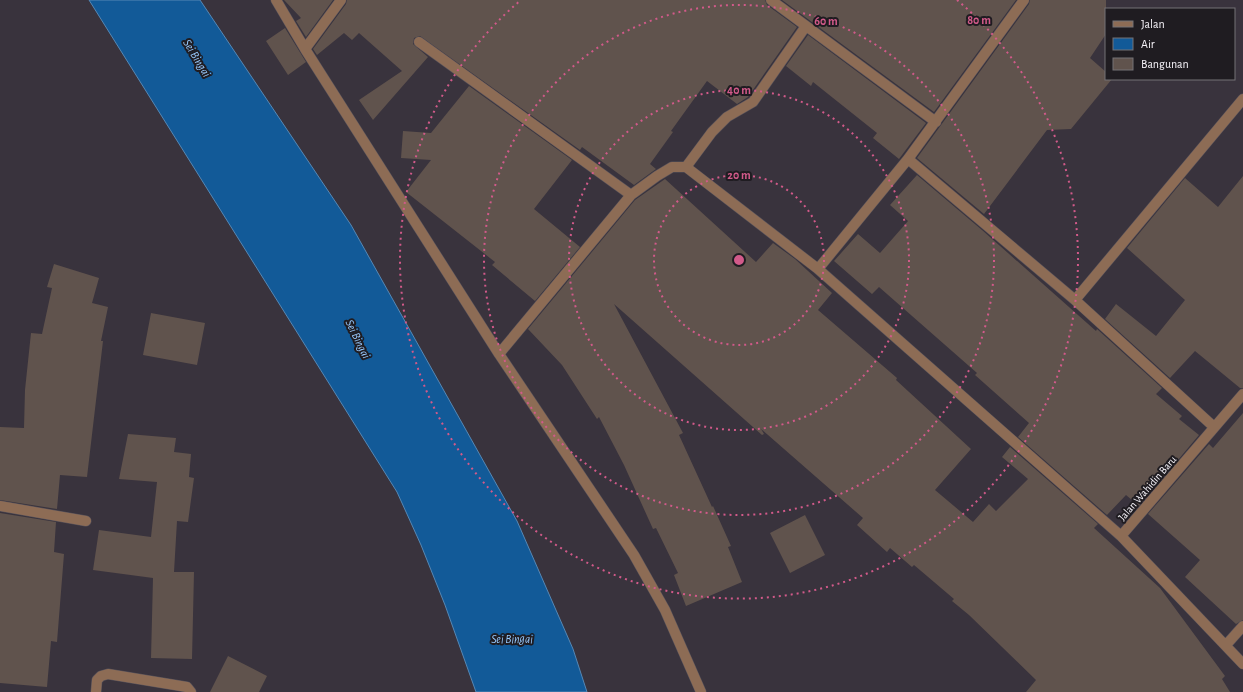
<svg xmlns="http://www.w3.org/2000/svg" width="1243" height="692" font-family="'Alegreya Sans',sans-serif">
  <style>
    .water { fill: #125a98; stroke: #5688b5 }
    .building { fill: #60534d }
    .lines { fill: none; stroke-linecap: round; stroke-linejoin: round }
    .minor-casing { stroke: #57525b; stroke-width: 11 }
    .minor { stroke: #8d6c55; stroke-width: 10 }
    .ring { fill: none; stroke: #d25a8a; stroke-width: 2; stroke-dasharray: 2 4 }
    .labels { text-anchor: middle; stroke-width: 4; stroke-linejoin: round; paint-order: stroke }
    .street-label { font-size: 11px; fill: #f6f3f9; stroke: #1f1c21 }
    .water-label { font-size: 12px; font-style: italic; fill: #97c9fd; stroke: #1f1c21 }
    .centre { fill: #d25a8a; stroke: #1f1c21; stroke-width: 2 }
    .ring-label { font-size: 12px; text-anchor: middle; font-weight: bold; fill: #d25a8a; stroke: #1f1c21; stroke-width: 4; stroke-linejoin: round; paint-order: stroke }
  </style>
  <rect width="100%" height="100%" fill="#39333d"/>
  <!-- water -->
  <path class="water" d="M 89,0 L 200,0 L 351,225 L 517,521 L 573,649 L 587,692 L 476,692 L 445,605 L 421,545 L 397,492 Z"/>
  <!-- building -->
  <path class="building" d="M 284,0 L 333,0 L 306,37 L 296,21 L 301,18 Z
    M 347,0 L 765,0 L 767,5 L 797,27 L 748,97 L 737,104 L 707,81 L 671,131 L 673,132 L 650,164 L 656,169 L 634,185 L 582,147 L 580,150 L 420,36 L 414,38 L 413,44 L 428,57 L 373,120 L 359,100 L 402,71 L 359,33 L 352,40 L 344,33 L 317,55 L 313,49 L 346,4 Z
    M 782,0 L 1016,0 L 934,112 Z
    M 1030,0 L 1106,0 L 1106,34 L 1090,58 L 1106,72 L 1106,79 L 1112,79 L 1071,129 L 1047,130 L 984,214 L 917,158 L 1029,4 Z
    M 285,28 L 306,62 L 288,75 L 266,41 Z
    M 808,35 L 926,123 L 899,159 L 873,138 L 877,133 L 813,82 L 811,86 L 786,66 Z
    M 469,86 L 572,160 L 534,209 L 580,247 L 535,301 L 492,265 L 495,262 L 406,192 L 431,160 L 401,158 L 403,131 L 431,133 Z
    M 917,175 L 982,230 L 1096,331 L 1097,329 L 1162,388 L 1156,394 L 1182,416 L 1179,419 L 1199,435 L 1139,506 L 1126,495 L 1107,515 L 1018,437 L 1029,423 L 975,375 L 977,373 L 879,287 L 872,294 L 834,261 L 858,234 L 880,253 L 908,221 L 890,205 Z
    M 1243,176 L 1243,388 L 1240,388 L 1195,351 L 1170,378 L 1105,319 L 1116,304 L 1156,336 L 1185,300 L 1127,248 L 1185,178 L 1218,207 Z
    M 665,179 L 756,262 L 773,243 L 795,259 L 832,293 L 818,310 L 897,378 L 896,380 L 971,449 L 935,490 L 973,522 L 989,504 L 996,511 L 1028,479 L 1002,457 L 1010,447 L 1098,524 L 1094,528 L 1160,588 L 1225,676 L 1222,679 L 1230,692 L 1026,692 L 1036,680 L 969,615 L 952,601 L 954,599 L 914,565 L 912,567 L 890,548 L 887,552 L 857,525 L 863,518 L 761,429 L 764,434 L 762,435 L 614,304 L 683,433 L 679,435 L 712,507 L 713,506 L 731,546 L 728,547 L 742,582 L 686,606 L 674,575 L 678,573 L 656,528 L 653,529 L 624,465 L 599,417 L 597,419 L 562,365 L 528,329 L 635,200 Z
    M 54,264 L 99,278 L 92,303 L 108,307 L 101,341 L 103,341 L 87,477 L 60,475 L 57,509 L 0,500 L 0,427 L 24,428 L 25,390 L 31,333 L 42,334 L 52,288 L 47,287 Z
    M 151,313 L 205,323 L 197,365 L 143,355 Z
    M 1243,413 L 1243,620 L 1236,624 L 1185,577 L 1200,560 L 1148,514 L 1209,444 L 1213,448 Z
    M 128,434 L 176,438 L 174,452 L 191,454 L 189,477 L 194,478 L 188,522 L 177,521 L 174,572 L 194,572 L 192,659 L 151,658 L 153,578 L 93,570 L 99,530 L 151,537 L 157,482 L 119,479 Z
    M 0,513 L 56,522 L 54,552 L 64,554 L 57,642 L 51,641 L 47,687 L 0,683 Z
    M 805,515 L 825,555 L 790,573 L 770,533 Z
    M 228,656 L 267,676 L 259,692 L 210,692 Z"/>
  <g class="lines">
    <!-- minor casing -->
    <g class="minor-casing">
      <path id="minor" d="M 276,0 L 305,49 L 499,354 L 634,555 L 665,610 L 701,692
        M 771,0 L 936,122
        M 419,42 L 631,195
        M 305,49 L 341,0
        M 908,159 L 1075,300 L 1243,99
        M 686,167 L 712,132 L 727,117 L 753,102 L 806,26
        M 818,269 L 1121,536 L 1243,664
        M 1075,300 L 1214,427
        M 499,354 L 631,195 L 657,176 L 672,167 L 686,167 L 818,269 L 908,159 L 1024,0
        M 0,506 L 86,521
        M 1121,536 L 1243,394
        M 1226,645 L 1243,626
        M 96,692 L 97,680 L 101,676 L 108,674 L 187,687 L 191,692"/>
    </g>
    <!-- minor -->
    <use href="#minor" class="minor"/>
  </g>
  <!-- distance rings -->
  <g class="ring">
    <circle cx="739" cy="260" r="85"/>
    <circle cx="739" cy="260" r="170"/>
    <circle cx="739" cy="260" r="255"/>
    <path d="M957 0A339 339 0 1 1 521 0"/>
  </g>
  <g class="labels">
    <!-- street labels -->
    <g class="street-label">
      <text transform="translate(1147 488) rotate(-49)" y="4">Jalan Wahidin Baru</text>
    </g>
    <!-- water labels -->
    <g class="water-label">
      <text transform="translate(197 58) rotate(59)" y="4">Sei Bingai</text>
      <text transform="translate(358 339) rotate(64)" y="4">Sei Bingai</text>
      <text x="512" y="643">Sei Bingai</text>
    </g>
  </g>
  <circle cx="739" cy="260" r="6" class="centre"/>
  <g class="ring-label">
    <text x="979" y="24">80 m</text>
    <text x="826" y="25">60 m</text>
    <text x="739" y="94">40 m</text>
    <text x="739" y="179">20 m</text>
  </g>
  <!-- legend -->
  <rect x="1105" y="8" width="130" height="72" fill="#1f1c21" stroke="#757277"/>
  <rect x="1113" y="21" width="20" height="6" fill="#8d6c55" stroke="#757277"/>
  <text x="1141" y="28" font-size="12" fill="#f6f3f9">Jalan</text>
  <rect x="1113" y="38" width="20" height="12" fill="#125a98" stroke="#757277"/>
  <text x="1141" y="48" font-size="12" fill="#f6f3f9">Air</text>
  <rect x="1113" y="58" width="20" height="12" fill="#60534d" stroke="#757277"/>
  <text x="1141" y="68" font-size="12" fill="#f6f3f9">Bangunan</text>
</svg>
